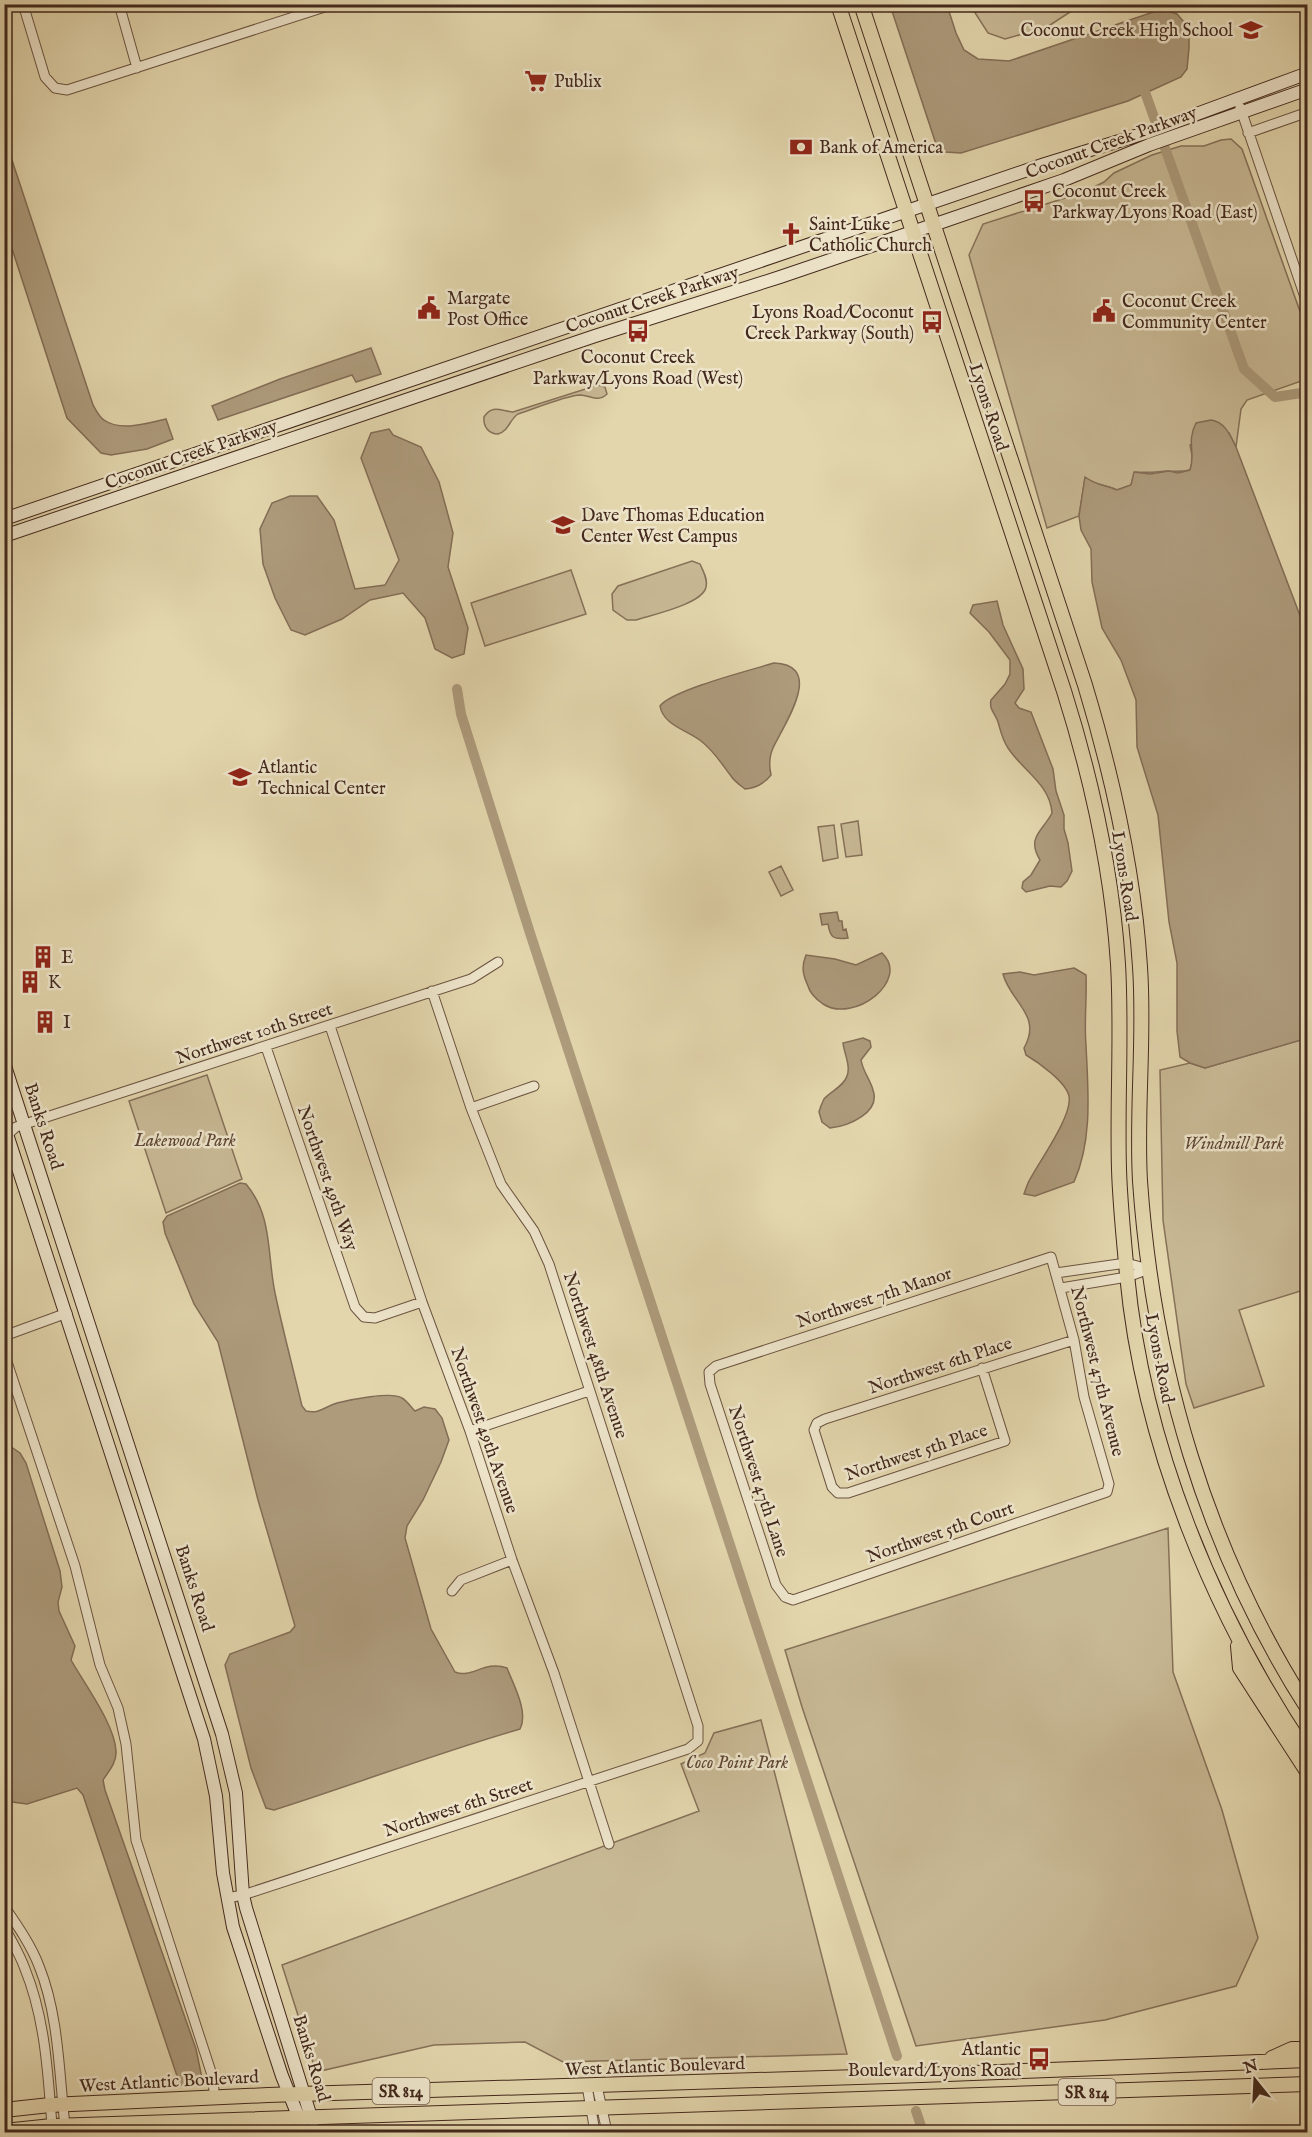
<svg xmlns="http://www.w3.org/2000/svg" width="1312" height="2137" font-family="'IM FELL English',serif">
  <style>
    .green { fill: #c8b995; stroke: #867159; stroke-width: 1.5 }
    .water { fill: #ad9b7c; stroke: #836d56; stroke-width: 1.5 }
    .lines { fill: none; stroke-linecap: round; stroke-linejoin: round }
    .canal { stroke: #ad9b7c; stroke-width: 10 }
    .street-casing { stroke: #6b5441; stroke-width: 11 }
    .secondary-casing { stroke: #43291d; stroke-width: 14 }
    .primary-casing { stroke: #43291d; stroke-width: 16 }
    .street { stroke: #ede4ca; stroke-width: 9 }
    .secondary { stroke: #ede4ca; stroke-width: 12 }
    .primary { stroke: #e3d6ad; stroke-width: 14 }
    .labels { text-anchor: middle; stroke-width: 5; stroke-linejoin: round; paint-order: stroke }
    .shield { fill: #ede4ca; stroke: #766151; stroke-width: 1.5 }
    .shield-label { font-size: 16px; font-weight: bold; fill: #43291d }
    .poi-label { font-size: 18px; fill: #43291d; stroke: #ede4ca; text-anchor: start }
    .street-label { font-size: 18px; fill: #43291d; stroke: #ede4ca }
    .park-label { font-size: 18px; font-style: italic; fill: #5e4635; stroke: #ede4ca }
  </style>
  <rect width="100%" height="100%" fill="#e3d6ad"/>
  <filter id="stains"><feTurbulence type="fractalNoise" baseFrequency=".00333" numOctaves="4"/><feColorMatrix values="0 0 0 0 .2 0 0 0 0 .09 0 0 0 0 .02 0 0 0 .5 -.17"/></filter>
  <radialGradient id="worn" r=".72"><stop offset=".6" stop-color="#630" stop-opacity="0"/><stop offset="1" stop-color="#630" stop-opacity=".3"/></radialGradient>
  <!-- green -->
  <path class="green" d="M 970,5 L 1081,5 L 1047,27 L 1005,39 L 988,33 Z
    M 1231,139 L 1242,149 L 1307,331 L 1307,379 L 1247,400 L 1241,409 L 1236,447 L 1229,433 L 1190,445 L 1193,460 L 1190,470 C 1181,472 1174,471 1165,471 C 1155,472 1146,473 1135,472 L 1131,485 L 1117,490 C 1105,484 1098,486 1085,478 L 1079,516 L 1047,528 L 969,255 L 983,224 L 1084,192 L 1104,182 L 1114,173 L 1152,155 L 1181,146 L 1204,146 L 1221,140 Z
    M 598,385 L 605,387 L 607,394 C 598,403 590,395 580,395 C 564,396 534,409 518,414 C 509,420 509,431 498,434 C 489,434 483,427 484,417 C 492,404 501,411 513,412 Z
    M 692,561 L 700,564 C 703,571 708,579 706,587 C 703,604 651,615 636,620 L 627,620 L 613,610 L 612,594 L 618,586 Z
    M 571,570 L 586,614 L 485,646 L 471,603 Z
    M 858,821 L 862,855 L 846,857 L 841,824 Z
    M 834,825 L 838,858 L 823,861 L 818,827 Z
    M 781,866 L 793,890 L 781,896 L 769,872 Z
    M 1307,1038 L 1307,1289 L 1239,1310 L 1264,1386 L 1194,1408 L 1186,1384 L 1163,1220 L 1160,1070 L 1190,1063 L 1205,1068 Z
    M 207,1075 L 242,1179 L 166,1213 L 129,1101 Z
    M 1168,1528 L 1173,1672 L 1222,1810 L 1258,1938 L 1236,1986 L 1105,2020 L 916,2046 L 802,1707 L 785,1650 Z
    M 761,1720 L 847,2054 L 563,2062 L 525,2042 L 434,2045 L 316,2072 L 282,1965 L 699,1811 L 681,1764 L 705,1753 L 714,1733 Z"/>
  <!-- water -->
  <path class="water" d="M 890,5 L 947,5 L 956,33 L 964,50 L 978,59 L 1009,61 L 1162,9 L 1177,14 L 1189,28 L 1189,48 L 1187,69 L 1181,77 L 1128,101 L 961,153 L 945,152 L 936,144 Z
    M 5,139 L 93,405 C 96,410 99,417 104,420 C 121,432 148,423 166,419 L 173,439 L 147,449 L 111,455 L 101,453 L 67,418 L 5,227 Z
    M 371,348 L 381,374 L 356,382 L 352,375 L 218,420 L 212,406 L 280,379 Z
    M 1211,420 C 1225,422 1230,435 1236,447 L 1307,634 L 1308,1038 L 1205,1068 L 1190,1063 L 1180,1057 L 1177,1031 L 1177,963 L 1169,922 L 1158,815 L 1137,747 L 1136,700 L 1121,660 L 1102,628 L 1092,582 L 1091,549 L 1081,530 L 1079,516 L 1085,477 C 1099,487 1104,484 1117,490 L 1131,485 L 1134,472 L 1150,474 L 1169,471 L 1178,473 L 1190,470 C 1196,452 1186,443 1196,423 Z
    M 389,429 L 393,435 L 421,447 L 439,482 L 453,533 L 448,567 L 468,628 L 464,654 L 452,658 L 435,649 L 425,618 L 403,593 L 370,600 L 342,619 L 305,635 L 291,630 L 275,598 L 263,564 L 260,529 L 272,503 L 290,496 L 317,496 L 334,520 L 355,589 L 385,585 L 399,560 L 361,458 L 371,433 Z
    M 997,601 L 1003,625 L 1023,669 L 1024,689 L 1015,703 L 1019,708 L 1031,712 L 1053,769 L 1056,791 L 1064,815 L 1064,829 L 1068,843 L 1072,871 L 1067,881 L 1061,887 L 1050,886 L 1026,892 L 1022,888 L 1023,882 L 1031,875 L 1040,860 C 1026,837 1043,831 1052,813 C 1050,784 1023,771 1008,748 C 1002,739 1001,732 998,722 C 995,713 989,710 991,700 L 1005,684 L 1010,674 L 1010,660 L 989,632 L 970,613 L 973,605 Z
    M 774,663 C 826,665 784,724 773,748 C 769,757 769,766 771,775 C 764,784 756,788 745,789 C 740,785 734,781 731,776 C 721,763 714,751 701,741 C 687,730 663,725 660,706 C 672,690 751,670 774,663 Z
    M 837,912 L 839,921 L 842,921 L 843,930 L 846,929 L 848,938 C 834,940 830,938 828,924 L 822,925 L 820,914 Z
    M 882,953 C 911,980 854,1024 823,1004 C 816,999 810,994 808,986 C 803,975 801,967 806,955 L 835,959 L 856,965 Z
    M 1074,968 L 1086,975 C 1087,998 1084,1022 1086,1045 C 1088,1090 1093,1139 1074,1182 L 1035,1196 L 1024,1194 L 1028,1183 C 1038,1163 1073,1116 1069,1096 C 1066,1082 1038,1062 1026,1055 L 1024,1048 C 1043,1015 1010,1002 1003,974 L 1020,972 L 1034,975 Z
    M 863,1038 L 870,1041 L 871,1047 L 861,1060 C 863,1072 870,1079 873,1090 C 881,1113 848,1126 830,1128 L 822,1122 L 819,1112 C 820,1108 822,1103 824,1099 C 831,1091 844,1086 847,1076 C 851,1066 844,1053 843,1043 Z
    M 240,1183 L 246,1184 C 273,1216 267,1255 275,1293 C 283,1331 293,1368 302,1406 L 306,1411 C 320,1414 324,1407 337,1403 C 349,1400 392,1391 402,1398 C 407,1401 411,1407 415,1411 L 424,1407 L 435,1409 L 442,1418 L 449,1440 L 441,1462 L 423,1500 L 407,1526 L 405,1538 L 431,1629 L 455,1672 C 472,1679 484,1660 507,1668 C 513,1684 529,1712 520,1729 C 437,1753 356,1784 274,1810 L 266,1808 L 251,1768 L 225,1665 L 230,1654 L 290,1632 L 295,1626 L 258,1500 L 218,1342 L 194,1304 L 165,1233 L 163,1222 L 167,1216 Z
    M 4,1442 L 20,1453 L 26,1463 L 60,1571 L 62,1587 L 58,1602 L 59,1611 L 75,1646 L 71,1660 C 84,1683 115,1725 116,1751 C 117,1762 109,1771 103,1780 L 105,1790 L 196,2049 L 203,2083 L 180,2085 L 83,1795 L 77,1788 L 27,1804 L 5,1801 Z"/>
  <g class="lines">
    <!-- canal -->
    <path class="canal" d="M 1141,81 L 1244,369 L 1275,397 L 1308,392
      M 457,689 L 461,714 L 530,933 L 897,2056
      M 916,2111 L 923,2132"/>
    <!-- street casing -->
    <g class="street-casing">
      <path id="street" d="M 23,4 L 45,77 L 55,88 L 67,90 L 334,4
        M 119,4 L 137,68
        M 1240,107 L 1308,306
        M 1248,133 L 1308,112
        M 330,1026 L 422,1302 L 470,1431 L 512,1560 L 554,1673 L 609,1844
        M 266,1047 L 355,1307 L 364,1317 L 375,1318 L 422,1302
        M 471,1108 L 534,1086
        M 4,1138 L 16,1127 L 25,1124 L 471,979 L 498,962
        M 1051,1257 L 1074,1340 L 1084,1397 L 1109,1484 L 1107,1492 L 793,1600 L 785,1597 L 776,1585 L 710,1384 L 709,1372 L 716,1366 Z
        M 1056,1273 L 1126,1263 L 1149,1269
        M 1061,1288 L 1127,1277 L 1149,1269
        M 4,1336 L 67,1313
        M 4,1353 L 75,1566 L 100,1665 L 118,1708 L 126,1744 L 136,1840 L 212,2075 L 215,2098
        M 982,1368 L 1005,1441 L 848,1493 L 838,1493 L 832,1487 L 814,1430 L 817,1423 L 825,1419 L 1074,1340
        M 470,1431 L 589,1391
        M 452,1591 L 461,1580 L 512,1560
        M 227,1898 L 243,1895 L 688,1749 L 698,1741 L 698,1726 L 549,1264 L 534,1231 L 501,1184 L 471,1108 L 432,991
        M 4,1906 C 17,1925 31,1945 39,1966 C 59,2016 59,2073 65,2126
        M 4,1927 C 12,1941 20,1955 25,1969 C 45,2018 48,2073 52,2126
        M 587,2086 L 595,2132
        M 597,2086 L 607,2132
        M 311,2117 L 315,2132
        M 299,2118 L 305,2132"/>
    </g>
    <!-- secondary casing -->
    <g class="secondary-casing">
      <path id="secondary" d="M 4,519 L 1045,164 L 1145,133 L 1308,73
        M 4,536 L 595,336 L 780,277 L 933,225 L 1064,180 L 1149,145 L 1308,89
        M 4,1063 L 222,1734 L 236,1793 L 243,1895 L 246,1908 L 311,2117
        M 4,1125 L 204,1739 L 216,1796 L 223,1873 L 233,1927 L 282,2076 L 299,2118"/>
    </g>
    <!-- primary casing -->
    <g class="primary-casing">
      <path id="primary" d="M 838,4 L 1064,691 C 1092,780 1112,871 1118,964 C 1122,1032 1117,1101 1119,1169 C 1120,1204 1124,1240 1127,1275 C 1143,1444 1213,1615 1308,1755
        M 861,4 L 1085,685 C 1113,778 1134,871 1140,967 C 1145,1038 1136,1110 1140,1181 C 1153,1368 1206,1550 1308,1709
        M 1238,1646 L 1240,1668 L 1308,1773
        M 1272,2058 L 1292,2049 L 1308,2049
        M 4,2110 L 50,2105 L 268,2095 L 922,2075 L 1308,2060
        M 4,2131 L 52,2126 L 1308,2084"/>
    </g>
    <!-- street -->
    <use href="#street" class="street"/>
    <!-- secondary -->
    <use href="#secondary" class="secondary"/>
    <!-- primary -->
    <use href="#primary" class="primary"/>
  </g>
  <!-- icons -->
  <defs>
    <g id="school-bare" transform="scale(1.8)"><path d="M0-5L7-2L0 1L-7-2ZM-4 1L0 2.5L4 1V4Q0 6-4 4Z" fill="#8f2418" stroke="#ede4ca" stroke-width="2.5" paint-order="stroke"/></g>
    <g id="supermarket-bare" transform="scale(1.8)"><path d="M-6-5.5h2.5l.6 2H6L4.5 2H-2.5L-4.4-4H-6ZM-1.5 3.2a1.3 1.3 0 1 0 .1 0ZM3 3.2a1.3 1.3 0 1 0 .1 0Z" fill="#8f2418" stroke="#ede4ca" stroke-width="2.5" paint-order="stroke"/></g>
    <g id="bank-bare" transform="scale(1.8)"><path d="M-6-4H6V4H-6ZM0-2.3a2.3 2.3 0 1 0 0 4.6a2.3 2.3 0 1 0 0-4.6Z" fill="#8f2418" stroke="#ede4ca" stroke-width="2.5" paint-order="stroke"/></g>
    <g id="bus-bare" transform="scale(1.8)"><path d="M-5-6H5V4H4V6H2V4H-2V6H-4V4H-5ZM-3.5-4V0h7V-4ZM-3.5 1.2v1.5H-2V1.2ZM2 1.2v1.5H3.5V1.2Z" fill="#8f2418" stroke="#ede4ca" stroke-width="2.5" paint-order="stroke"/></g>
    <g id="church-bare" transform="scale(1.8)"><path d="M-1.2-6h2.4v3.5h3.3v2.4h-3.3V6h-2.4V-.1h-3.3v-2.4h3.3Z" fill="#8f2418" stroke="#ede4ca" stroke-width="2.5" paint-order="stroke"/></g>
    <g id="civic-bare" transform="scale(1.8)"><path d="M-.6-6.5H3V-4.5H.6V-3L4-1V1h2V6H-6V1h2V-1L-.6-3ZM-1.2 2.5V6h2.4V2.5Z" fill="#8f2418" stroke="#ede4ca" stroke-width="2.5" paint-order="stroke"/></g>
    <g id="building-bare" transform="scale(1.8)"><path d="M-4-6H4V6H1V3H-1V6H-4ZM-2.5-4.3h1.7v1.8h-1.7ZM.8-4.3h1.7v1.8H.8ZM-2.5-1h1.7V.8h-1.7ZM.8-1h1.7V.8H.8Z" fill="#8f2418" stroke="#ede4ca" stroke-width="2.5" paint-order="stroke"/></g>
  </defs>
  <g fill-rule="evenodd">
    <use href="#school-bare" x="1251" y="30"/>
    <use href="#supermarket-bare" x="536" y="81"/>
    <use href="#bank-bare" x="801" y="147"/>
    <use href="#bus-bare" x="1034" y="201"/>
    <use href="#church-bare" x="791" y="234"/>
    <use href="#civic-bare" x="429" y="308"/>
    <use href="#civic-bare" x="1104" y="311"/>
    <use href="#bus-bare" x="932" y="322"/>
    <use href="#bus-bare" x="638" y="331"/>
    <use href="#school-bare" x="563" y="525"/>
    <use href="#school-bare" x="240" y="777"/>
    <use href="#building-bare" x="43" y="957"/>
    <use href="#building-bare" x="30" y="982"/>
    <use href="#building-bare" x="45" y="1022"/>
    <use href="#bus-bare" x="1039" y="2059"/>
  </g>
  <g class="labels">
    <!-- shield labels -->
    <g class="shield">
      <rect x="372.5" y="2078" width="57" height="26" rx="4.5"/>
      <rect x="1058.5" y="2079" width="57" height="26" rx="4.5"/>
    </g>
    <g class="shield-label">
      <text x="401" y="2097">SR 814</text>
      <text x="1087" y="2098">SR 814</text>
    </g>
    <!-- poi labels -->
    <g class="poi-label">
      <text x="1233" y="36" text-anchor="end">Coconut Creek High School</text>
      <text x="554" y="87">Publix</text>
      <text x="819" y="153">Bank of America</text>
      <text x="1052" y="197">Coconut Creek<tspan x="1052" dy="21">Parkway/Lyons Road (East)</tspan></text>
      <text x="809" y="230">Saint Luke<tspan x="809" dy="21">Catholic Church</tspan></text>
      <text x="447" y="304">Margate<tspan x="447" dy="21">Post Office</tspan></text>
      <text x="1122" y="307">Coconut Creek<tspan x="1122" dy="21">Community Center</tspan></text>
      <text x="914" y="318" text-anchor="end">Lyons Road/Coconut<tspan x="914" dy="21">Creek Parkway (South)</tspan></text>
      <text x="638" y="363" text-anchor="middle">Coconut Creek<tspan x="638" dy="21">Parkway/Lyons Road (West)</tspan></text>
      <text x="581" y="521">Dave Thomas Education<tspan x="581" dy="21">Center West Campus</tspan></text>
      <text x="258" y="773">Atlantic<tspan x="258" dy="21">Technical Center</tspan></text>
      <text x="61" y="963">E</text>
      <text x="48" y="988">K</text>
      <text x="63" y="1028">I</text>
      <text x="1021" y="2055" text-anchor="end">Atlantic<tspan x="1021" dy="21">Boulevard/Lyons Road</tspan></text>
    </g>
    <!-- street labels -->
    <g class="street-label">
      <text transform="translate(1111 142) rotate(-20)" y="6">Coconut Creek Parkway</text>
      <text transform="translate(652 299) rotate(-18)" y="6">Coconut Creek Parkway</text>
      <text transform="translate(989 407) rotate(72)" y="6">Lyons Road</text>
      <text transform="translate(191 454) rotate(-19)" y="6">Coconut Creek Parkway</text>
      <text transform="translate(1125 876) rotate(81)" y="6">Lyons Road</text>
      <text transform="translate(254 1033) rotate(-18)" y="6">Northwest 10th Street</text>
      <text transform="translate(44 1126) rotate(72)" y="6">Banks Road</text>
      <text transform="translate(328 1178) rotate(71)" y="6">Northwest 49th Way</text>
      <text transform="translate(874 1297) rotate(-18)" y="6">Northwest 7th Manor</text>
      <text transform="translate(596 1355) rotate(72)" y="6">Northwest 48th Avenue</text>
      <text transform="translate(1160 1358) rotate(79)" y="6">Lyons Road</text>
      <text transform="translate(940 1365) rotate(-18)" y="6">Northwest 6th Place</text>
      <text transform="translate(1098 1371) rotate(76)" y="6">Northwest 47th Avenue</text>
      <text transform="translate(485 1430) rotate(71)" y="6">Northwest 49th Avenue</text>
      <text transform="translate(916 1452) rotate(-18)" y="6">Northwest 5th Place</text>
      <text transform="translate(759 1481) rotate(72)" y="6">Northwest 47th Lane</text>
      <text transform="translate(940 1532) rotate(-19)" y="6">Northwest 5th Court</text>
      <text transform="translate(195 1588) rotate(72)" y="6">Banks Road</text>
      <text transform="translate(458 1807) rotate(-18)" y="6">Northwest 6th Street</text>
      <text transform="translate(312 2058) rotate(73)" y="6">Banks Road</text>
      <text transform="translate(655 2066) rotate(-2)" y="6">West Atlantic Boulevard</text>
      <text transform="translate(169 2081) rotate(-3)" y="6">West Atlantic Boulevard</text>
    </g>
    <!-- park labels -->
    <g class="park-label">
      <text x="185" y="1146">Lakewood Park</text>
      <text x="1234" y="1149">Windmill Park</text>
      <text x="737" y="1768">Coco Point Park</text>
    </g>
  </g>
  <!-- margin -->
  <rect width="1312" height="2137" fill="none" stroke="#e3d6ad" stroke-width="24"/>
  <rect x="6" y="6" width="1300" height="2125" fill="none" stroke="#43291d" stroke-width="3"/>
  <rect x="12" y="12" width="1288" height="2113" fill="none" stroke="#43291d" stroke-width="1.5"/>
  <!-- north arrow -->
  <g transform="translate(1255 2080) rotate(342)" stroke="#ede4ca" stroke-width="4.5" paint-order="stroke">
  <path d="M0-4.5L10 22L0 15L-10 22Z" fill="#43291d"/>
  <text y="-9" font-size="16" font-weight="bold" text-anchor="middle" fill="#43291d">N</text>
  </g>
  <rect width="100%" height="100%" filter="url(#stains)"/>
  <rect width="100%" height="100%" fill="url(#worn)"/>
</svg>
